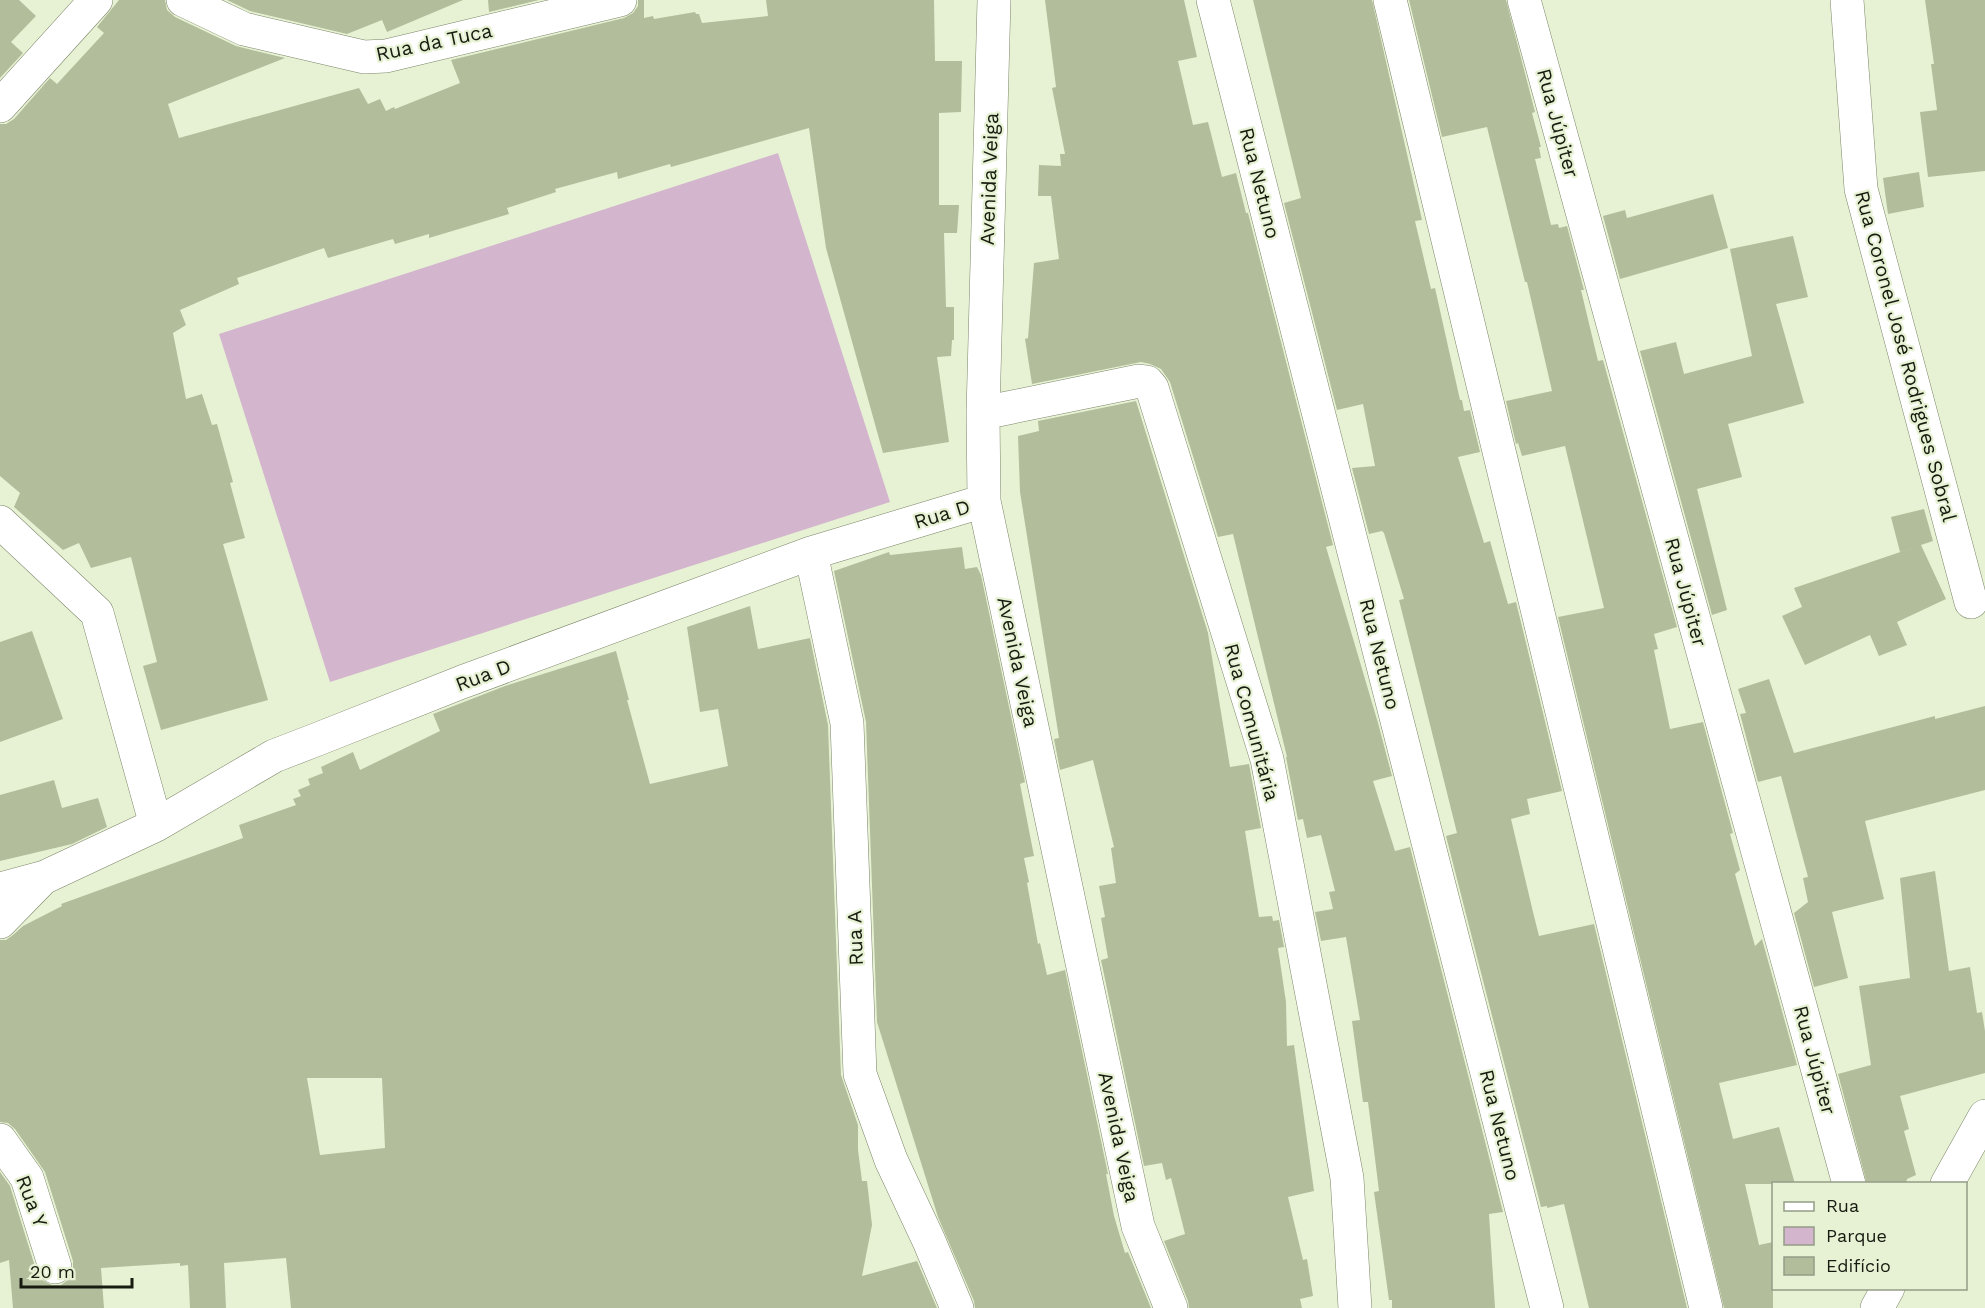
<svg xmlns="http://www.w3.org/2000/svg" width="1985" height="1308" font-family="'Work Sans',sans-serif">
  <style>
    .green { fill: #d3b5ce }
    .building { fill: #b2bd9c; fill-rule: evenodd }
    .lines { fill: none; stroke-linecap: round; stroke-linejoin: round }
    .street-casing { stroke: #7c8569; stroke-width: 34 }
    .street { stroke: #fff; stroke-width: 33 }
    .labels { text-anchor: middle; stroke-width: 4.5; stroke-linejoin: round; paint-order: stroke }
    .street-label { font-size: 20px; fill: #171b10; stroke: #e7f2d4 }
  </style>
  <rect width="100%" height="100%" fill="#e7f2d4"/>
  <!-- green -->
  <path class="green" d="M 778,153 L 890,502 L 330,682 L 219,334 Z"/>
  <!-- building -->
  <path class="building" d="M 0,0 L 19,0 L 36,16 L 11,42 L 23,53 L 0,78 Z
    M 119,0 L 165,0 L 167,10 L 175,17 L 236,46 L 285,58 L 168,104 L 179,138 L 359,88 L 368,104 L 380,99 L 386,111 L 394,107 L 395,109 L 460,83 L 451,60 L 624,18 L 633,13 L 638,6 L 638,0 L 644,0 L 644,18 L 653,16 L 654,19 L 695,12 L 696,14 L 699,14 L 702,23 L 768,16 L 766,0 L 934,0 L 935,61 L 962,61 L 961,112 L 939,113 L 939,205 L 959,205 L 957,233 L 944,233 L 946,307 L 954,307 L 954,340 L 952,340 L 951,356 L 937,357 L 949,442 L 883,453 L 826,248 L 809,128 L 671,167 L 670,164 L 618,179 L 617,172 L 555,189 L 556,192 L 507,208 L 509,214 L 429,238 L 429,234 L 395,244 L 393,239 L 328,258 L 324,248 L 237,278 L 239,284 L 180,310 L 186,325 L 173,333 L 186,399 L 202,394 L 212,425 L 217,424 L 233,482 L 230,483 L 245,538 L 223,544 L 268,700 L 161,730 L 143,666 L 157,662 L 131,557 L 91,568 L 79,543 L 63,550 L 14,507 L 20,493 L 0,476 L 0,124 L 6,124 L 14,119 L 50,78 L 57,84 L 104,33 L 97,27 Z
    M 227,0 L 463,0 L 387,32 L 382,20 L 347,34 L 250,11 Z
    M 488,0 L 539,0 L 489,12 Z
    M 1045,0 L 1184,0 L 1197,57 L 1178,61 L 1193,125 L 1208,122 L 1222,177 L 1236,173 L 1246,213 L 1248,213 L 1333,545 L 1326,547 L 1378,723 L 1392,776 L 1373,781 L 1395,851 L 1410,847 L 1503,1212 L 1489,1214 L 1495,1308 L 1392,1308 L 1392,1300 L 1389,1300 L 1374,1192 L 1379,1191 L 1368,1102 L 1363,1102 L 1352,1021 L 1360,1020 L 1346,937 L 1321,941 L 1315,912 L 1333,909 L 1329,892 L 1335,891 L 1321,835 L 1307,838 L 1303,819 L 1298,820 L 1286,757 L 1287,757 L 1233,534 L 1218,537 L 1170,382 L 1161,369 L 1150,364 L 1141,362 L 1032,384 L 1025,339 L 1028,338 L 1034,263 L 1059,259 L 1051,196 L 1038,196 L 1039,165 L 1061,166 L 1060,154 L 1065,154 L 1052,88 L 1056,87 Z
    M 1253,0 L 1372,0 L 1422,220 L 1415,221 L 1431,289 L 1435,288 L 1460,400 L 1462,400 L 1464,411 L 1470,410 L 1480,452 L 1458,457 L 1484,543 L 1490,541 L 1508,604 L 1516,602 L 1562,791 L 1527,799 L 1530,814 L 1511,819 L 1533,912 L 1539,936 L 1594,924 L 1687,1308 L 1589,1308 L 1564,1204 L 1547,1208 L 1547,1206 L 1541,1207 L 1446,836 L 1457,833 L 1399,600 L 1404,599 L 1384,533 L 1382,531 L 1369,534 L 1352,468 L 1375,466 L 1363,404 L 1337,410 L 1284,203 L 1301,198 Z
    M 1409,0 L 1506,0 L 1535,112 L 1532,113 L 1541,147 L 1539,147 L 1541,158 L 1535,159 L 1551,225 L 1558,224 L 1559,228 L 1567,226 L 1584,290 L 1581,290 L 1598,361 L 1603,360 L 1677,627 L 1654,634 L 1658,649 L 1654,650 L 1670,729 L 1703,722 L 1733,833 L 1730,834 L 1740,870 L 1735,874 L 1755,946 L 1762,939 L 1797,1065 L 1719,1083 L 1733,1139 L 1779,1127 L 1795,1184 L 1745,1184 L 1759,1245 L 1773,1242 L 1773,1308 L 1724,1308 L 1558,617 L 1604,608 L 1565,446 L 1522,456 L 1518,443 L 1516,444 L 1506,401 L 1552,391 L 1527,282 L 1525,282 L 1487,127 L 1442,137 Z
    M 1925,0 L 1985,0 L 1985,171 L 1928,177 L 1920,112 L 1937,110 L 1931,64 L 1934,64 Z
    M 1919,172 L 1924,207 L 1888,214 L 1883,178 Z
    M 1713,194 L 1728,248 L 1620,279 L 1603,216 L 1625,210 L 1627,218 Z
    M 1793,236 L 1808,297 L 1776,304 L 1804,403 L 1728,424 L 1742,477 L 1697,489 L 1727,610 L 1712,615 L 1640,351 L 1676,342 L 1684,374 L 1752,356 L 1730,249 Z
    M 1136,401 L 1208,633 L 1230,767 L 1249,764 L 1261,828 L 1245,831 L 1259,917 L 1272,916 L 1273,921 L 1279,920 L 1284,947 L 1278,948 L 1286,1002 L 1287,1046 L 1294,1045 L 1314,1191 L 1288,1197 L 1303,1260 L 1307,1259 L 1313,1296 L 1300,1299 L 1302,1308 L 1189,1308 L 1188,1301 L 1164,1241 L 1185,1234 L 1171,1178 L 1166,1180 L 1162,1163 L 1144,1166 L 1101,960 L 1108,958 L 1101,918 L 1105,917 L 1099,886 L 1116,883 L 1111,848 L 1114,847 L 1093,760 L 1060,770 L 1054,739 L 1059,738 L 1020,492 L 1018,436 L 1039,431 L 1038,421 Z
    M 1924,509 L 1933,541 L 1900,552 L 1891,517 Z
    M 1921,545 L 1946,599 L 1897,622 L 1907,645 L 1879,656 L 1870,635 L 1805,665 L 1782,616 L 1802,607 L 1794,588 Z
    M 962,547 L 965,569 L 977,567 L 981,575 L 1025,782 L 1020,784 L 1034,856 L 1024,858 L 1029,882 L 1027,883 L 1038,944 L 1040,943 L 1047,975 L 1065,970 L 1108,1174 L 1106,1174 L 1114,1216 L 1125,1253 L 1128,1252 L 1151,1308 L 975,1308 L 974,1301 L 938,1217 L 877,1022 L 866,722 L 834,571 L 889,552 L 890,555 Z
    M 750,606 L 758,649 L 810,638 L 828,725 L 841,1075 L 858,1125 L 858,1150 L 862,1181 L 867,1181 L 872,1225 L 862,1276 L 917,1261 L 937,1308 L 291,1308 L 286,1258 L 224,1263 L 226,1308 L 190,1308 L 188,1265 L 180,1266 L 180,1263 L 101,1268 L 104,1308 L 13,1308 L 9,1260 L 0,1263 L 0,1172 L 10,1186 L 37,1273 L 42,1280 L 52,1285 L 61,1285 L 69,1279 L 73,1270 L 73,1261 L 45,1172 L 15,1129 L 8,1123 L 0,1122 L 0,940 L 6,940 L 13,935 L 23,926 L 62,906 L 61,904 L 243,838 L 239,825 L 296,805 L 293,799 L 301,796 L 298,790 L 310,785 L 308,779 L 323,773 L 321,767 L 353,752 L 360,770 L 440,731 L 433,714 L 505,686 L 616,651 L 629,700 L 627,700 L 650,784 L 728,766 L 718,709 L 700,712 L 687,627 ZM 307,1078 L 382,1078 L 385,1148 L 320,1155 Z
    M 32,631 L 63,719 L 0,742 L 0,642 Z
    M 1769,679 L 1794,753 L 1935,716 L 1935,719 L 1985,706 L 1985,790 L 1865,821 L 1884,899 L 1832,912 L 1848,978 L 1814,987 L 1794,913 L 1808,902 L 1803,878 L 1808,877 L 1781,776 L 1758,782 L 1740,714 L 1746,713 L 1738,689 Z
    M 54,780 L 62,808 L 98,798 L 107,827 L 72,844 L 0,861 L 0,795 Z
    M 1935,871 L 1949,971 L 1970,967 L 1977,1013 L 1982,1012 L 1985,1031 L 1985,1073 L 1900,1096 L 1909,1129 L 1904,1131 L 1916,1175 L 1907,1179 L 1906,1184 L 1867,1184 L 1838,1074 L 1871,1065 L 1859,986 L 1910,978 L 1900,878 Z"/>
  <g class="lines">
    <!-- street casing -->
    <g class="street-casing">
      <path id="street" d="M 183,0 L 244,29 L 364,57 L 386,56 L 620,0
        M 994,0 L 983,413 L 984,501 L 1138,1226 L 1171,1308
        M 1213,0 L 1547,1308
        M 1390,0 L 1706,1308
        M 1524,0 L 1849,1184
        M 1847,0 L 1861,189 L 1971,602
        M 0,106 L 96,0
        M 983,413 L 1139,381 L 1147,382 L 1152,388 L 1267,759 L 1347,1178 L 1355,1308
        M 0,522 L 97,613 L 156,825
        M 811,553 L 847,723 L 860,1074 L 891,1160 L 929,1241 L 957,1308
        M 0,889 L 45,877 L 156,825 L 274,756 L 318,739 L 462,682 L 811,553 L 984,501
        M 0,922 L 43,878
        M 0,1140 L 27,1178 L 55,1267
        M 1947,1184 L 1985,1116
        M 1877,1308 L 1888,1288"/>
    </g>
    <!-- street -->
    <use href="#street" class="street"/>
  </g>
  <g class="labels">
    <!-- street labels -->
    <g class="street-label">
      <text transform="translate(434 42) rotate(-12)" y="7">Rua da Tuca</text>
      <text transform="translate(1558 123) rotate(75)" y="7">Rua Júpiter</text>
      <text transform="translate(989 179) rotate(-88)" y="7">Avenida Veiga</text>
      <text transform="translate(1260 183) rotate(76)" y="7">Rua Netuno</text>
      <text transform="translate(1906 356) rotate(75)" y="7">Rua Coronel José Rodrigues Sobral</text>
      <text transform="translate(942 514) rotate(-17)" y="7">Rua D</text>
      <text transform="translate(1686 592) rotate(75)" y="7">Rua Júpiter</text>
      <text transform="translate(1380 654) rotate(76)" y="7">Rua Netuno</text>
      <text transform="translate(1018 662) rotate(78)" y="7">Avenida Veiga</text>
      <text transform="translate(483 675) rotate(-21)" y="7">Rua D</text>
      <text transform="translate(1252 722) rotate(75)" y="7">Rua Comunitária</text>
      <text transform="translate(855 938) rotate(-92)" y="7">Rua A</text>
      <text transform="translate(1815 1060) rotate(75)" y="7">Rua Júpiter</text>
      <text transform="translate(1500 1125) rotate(76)" y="7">Rua Netuno</text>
      <text transform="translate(1119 1137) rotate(78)" y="7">Avenida Veiga</text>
      <text transform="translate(32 1201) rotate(69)" y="7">Rua Y</text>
    </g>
  </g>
  <!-- legend -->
  <rect x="1772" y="1182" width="195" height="108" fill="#e7f2d4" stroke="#949c86" stroke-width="1.5"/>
  <rect x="1784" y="1202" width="30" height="9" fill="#ffffff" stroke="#949c86" stroke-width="1.5"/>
  <text x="1826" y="1212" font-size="18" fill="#171b10">Rua</text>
  <rect x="1784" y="1227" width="30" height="18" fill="#d3b5ce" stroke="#949c86" stroke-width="1.5"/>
  <text x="1826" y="1242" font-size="18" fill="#171b10">Parque</text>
  <rect x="1784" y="1257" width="30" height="18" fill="#b2bd9c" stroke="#949c86" stroke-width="1.5"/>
  <text x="1826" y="1272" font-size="18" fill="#171b10">Edifício</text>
  <!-- scale -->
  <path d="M21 1278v9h111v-9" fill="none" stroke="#171b10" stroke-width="3"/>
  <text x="30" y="1278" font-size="18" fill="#171b10" stroke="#e7f2d4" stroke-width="4.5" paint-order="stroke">20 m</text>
</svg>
